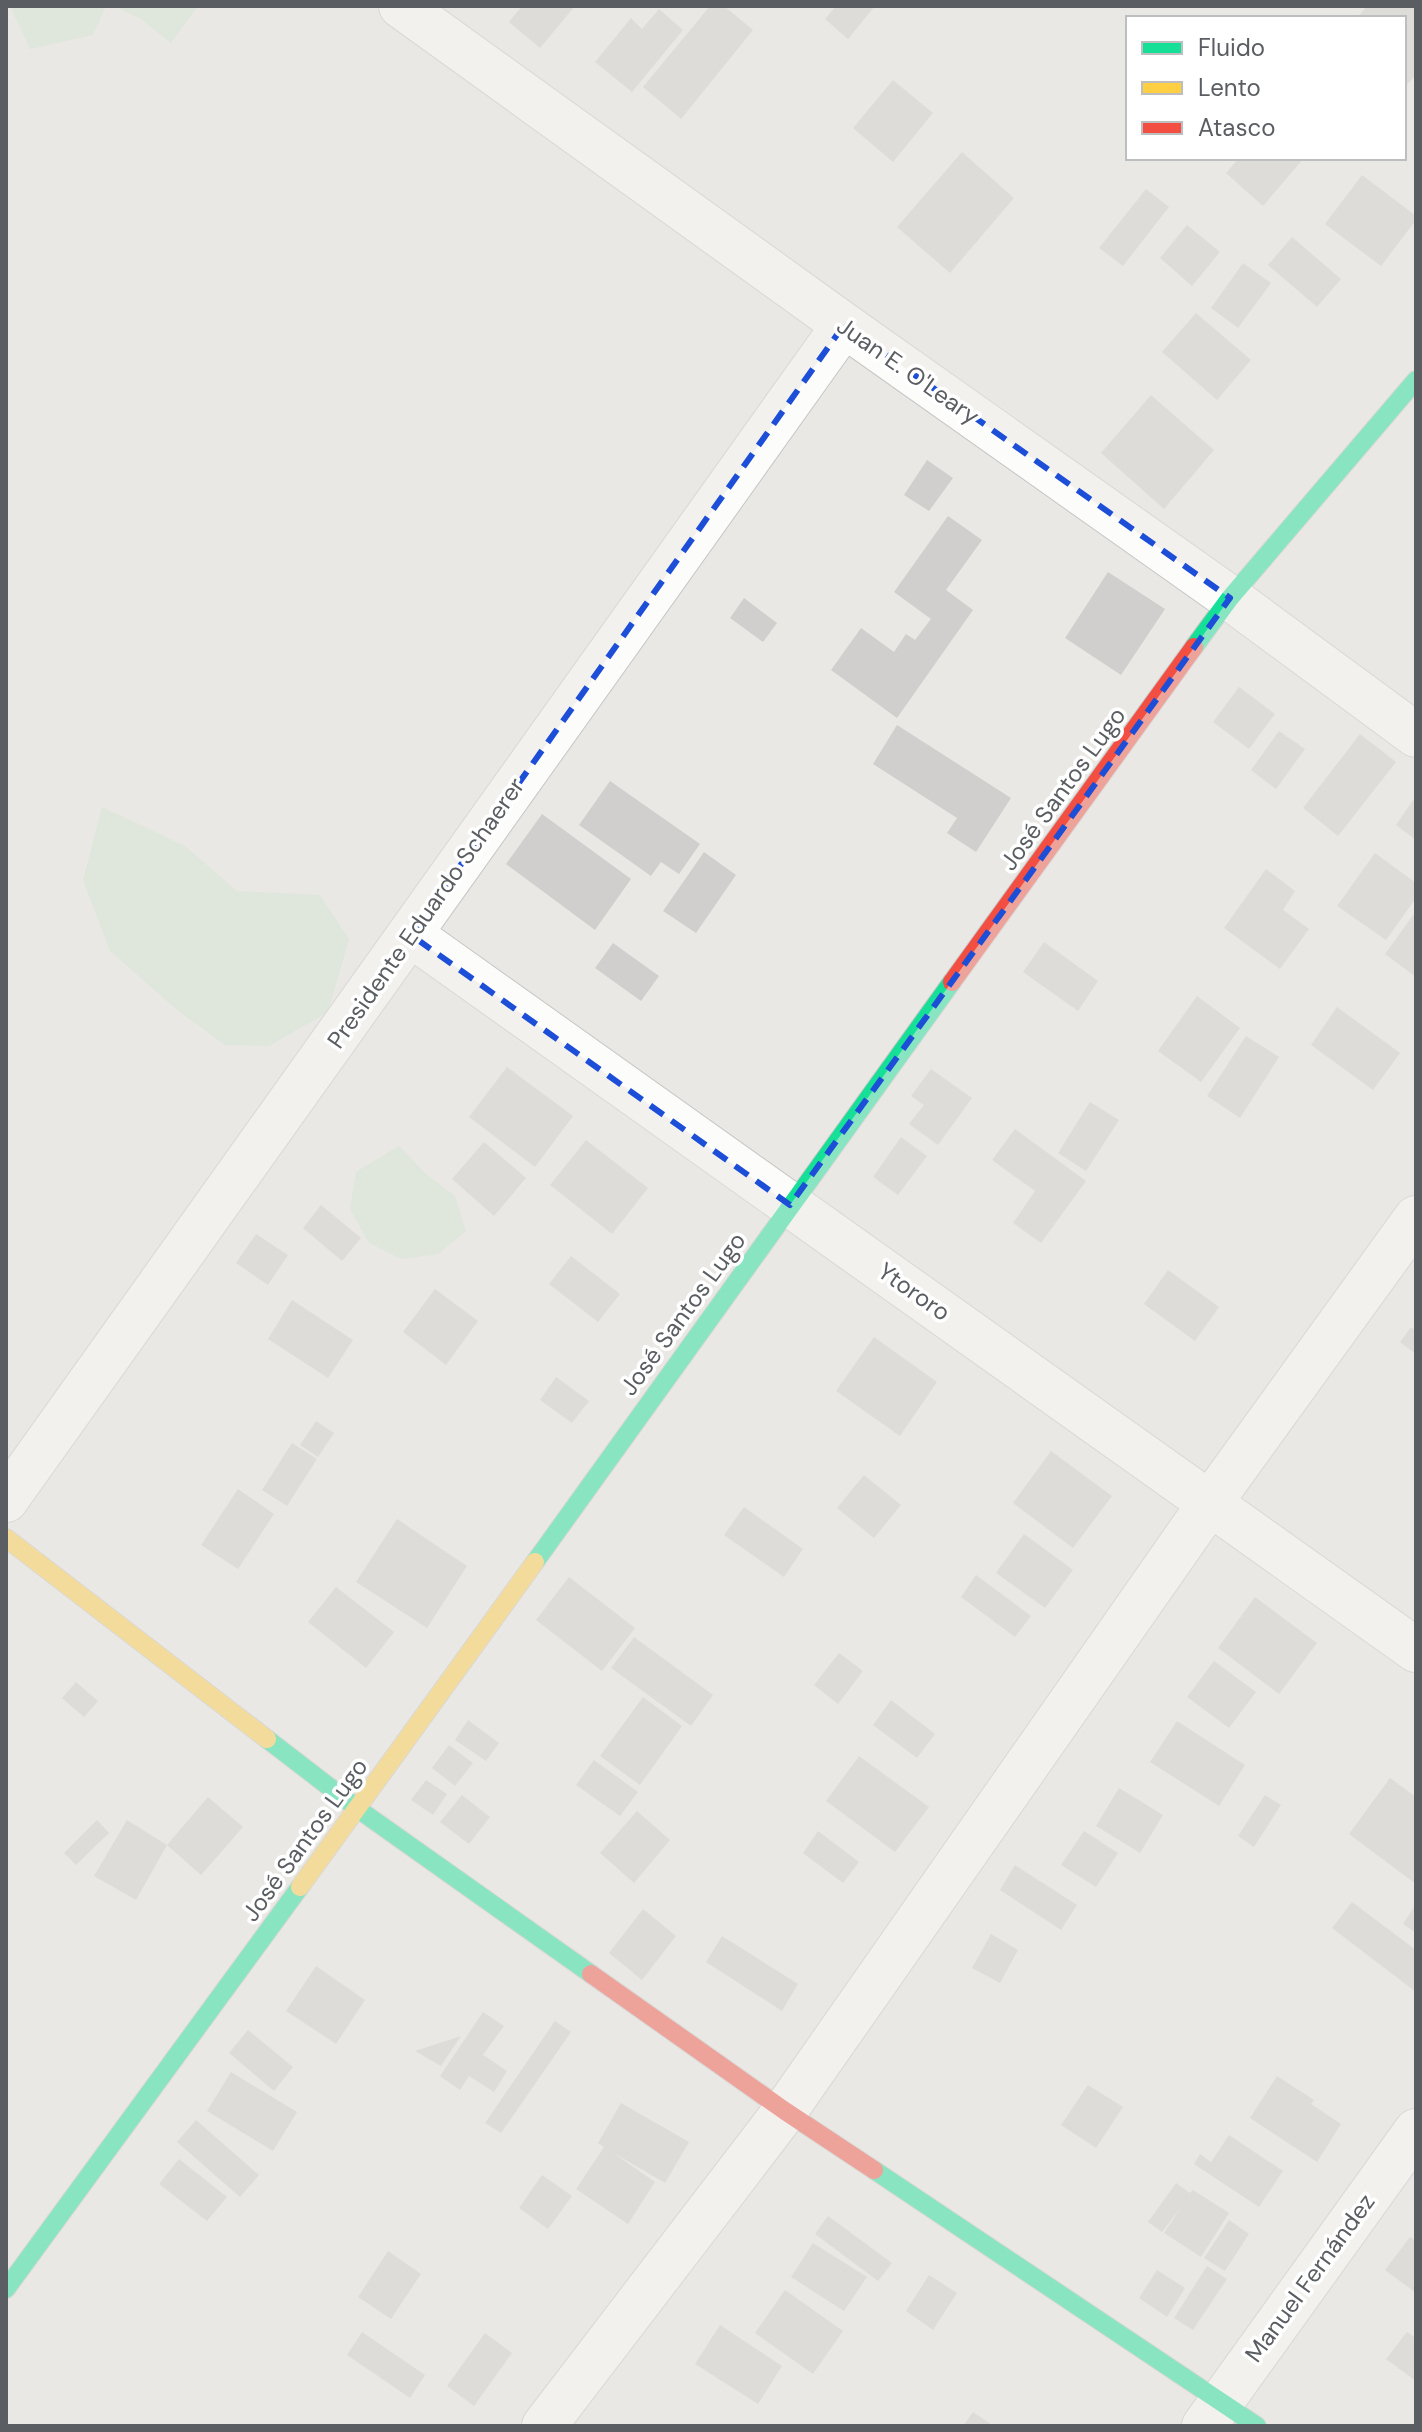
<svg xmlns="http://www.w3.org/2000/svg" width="1422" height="2432" font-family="'DM Sans',sans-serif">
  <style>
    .green { fill: #d2e5d0 }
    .building { fill: #d0cfcd }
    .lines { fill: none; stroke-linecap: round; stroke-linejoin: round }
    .street-casing { stroke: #c6c6c6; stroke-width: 46 }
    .fast-casing { stroke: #c6c6c6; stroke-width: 20 }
    .slow-casing { stroke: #c6c6c6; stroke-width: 20 }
    .jam-casing { stroke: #c6c6c6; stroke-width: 20 }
    .street { stroke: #fcfcfb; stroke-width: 44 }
    .fast { stroke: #16e098; stroke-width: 18 }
    .slow { stroke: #ffcf43; stroke-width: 18 }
    .jam { stroke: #f24e42; stroke-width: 18 }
    .marked { fill: none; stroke: #1d4ed8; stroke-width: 6; stroke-dasharray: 16 10; stroke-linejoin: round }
    .labels { text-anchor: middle; stroke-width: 7; stroke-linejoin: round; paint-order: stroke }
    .street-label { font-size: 24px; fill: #5a5d61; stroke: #fff }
  </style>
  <rect width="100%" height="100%" fill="#e9e8e4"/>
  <!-- green -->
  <path class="green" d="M 10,6 L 106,6 L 93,35 L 30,49 Z
    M 114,6 L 198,6 L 171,43 L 141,19 Z
    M 102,807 L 185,846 L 237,891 L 320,895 L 349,939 L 328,1012 L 269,1046 L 225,1045 L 177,1010 L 110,951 L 83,880 Z
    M 399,1146 L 426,1174 L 455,1196 L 466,1231 L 438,1254 L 401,1259 L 369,1243 L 350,1209 L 356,1172 Z"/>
  <!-- building -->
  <path class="building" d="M 522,6 L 575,6 L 540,48 L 509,22 Z
    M 710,6 L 724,6 L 753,30 L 681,119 L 643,87 Z
    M 836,6 L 875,6 L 848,39 L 825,19 Z
    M 1367,6 L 1416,6 L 1416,75 L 1404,88 L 1404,18 L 1357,18 Z
    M 659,9 L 683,30 L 632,92 L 595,62 L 631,18 L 642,29 Z
    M 893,80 L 933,113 L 893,162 L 853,128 Z
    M 962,152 L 1014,198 L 950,273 L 897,227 Z
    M 1239,158 L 1304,158 L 1263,206 L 1226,173 Z
    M 1362,175 L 1416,216 L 1416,220 L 1381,266 L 1325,224 Z
    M 1146,189 L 1169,207 L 1123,266 L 1099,248 Z
    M 1187,225 L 1220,252 L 1192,286 L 1160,258 Z
    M 1292,237 L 1341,279 L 1317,307 L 1268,265 Z
    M 1243,263 L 1271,283 L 1238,328 L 1211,308 Z
    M 1196,313 L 1251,360 L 1217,400 L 1162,352 Z
    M 1151,395 L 1214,450 L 1164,509 L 1101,453 Z
    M 927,460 L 953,478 L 929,511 L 904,495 Z
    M 948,516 L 982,540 L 946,590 L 973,610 L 897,718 L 831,670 L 861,628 L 894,652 L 906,634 L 915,640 L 931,619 L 894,592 Z
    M 1108,572 L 1165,609 L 1121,675 L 1065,638 Z
    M 744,598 L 777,623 L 763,642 L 730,618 Z
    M 1239,687 L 1275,714 L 1249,749 L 1213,722 Z
    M 897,725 L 1011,798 L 976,852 L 947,833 L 957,818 L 873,764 Z
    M 1279,731 L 1305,749 L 1276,789 L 1251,770 Z
    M 1360,734 L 1396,762 L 1338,836 L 1303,808 Z
    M 610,781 L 700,844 L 679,874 L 661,862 L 651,876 L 579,825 Z
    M 1416,796 L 1416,840 L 1396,825 Z
    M 542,814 L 631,879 L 595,930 L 506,864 Z
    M 704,852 L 736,875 L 696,933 L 663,911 Z
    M 1375,853 L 1416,883 L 1416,898 L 1386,940 L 1337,906 Z
    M 1266,869 L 1295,891 L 1283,910 L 1309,929 L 1280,969 L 1224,928 Z
    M 1416,911 L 1416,977 L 1385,954 Z
    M 1044,942 L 1098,981 L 1078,1011 L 1023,972 Z
    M 613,943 L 659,976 L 641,1001 L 595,968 Z
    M 1197,996 L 1240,1028 L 1201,1082 L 1158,1051 Z
    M 1337,1007 L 1400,1053 L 1373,1090 L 1311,1045 Z
    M 1246,1036 L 1279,1057 L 1240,1118 L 1207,1096 Z
    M 507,1067 L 573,1116 L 535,1167 L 469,1117 Z
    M 931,1069 L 972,1098 L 938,1145 L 909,1124 L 924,1105 L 911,1096 Z
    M 1090,1102 L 1119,1120 L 1086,1171 L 1058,1153 Z
    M 1015,1129 L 1086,1181 L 1041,1243 L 1013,1223 L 1035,1191 L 992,1160 Z
    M 901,1137 L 927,1156 L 898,1195 L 873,1177 Z
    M 586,1140 L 648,1188 L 612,1234 L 550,1185 Z
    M 484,1142 L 526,1178 L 494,1216 L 452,1179 Z
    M 321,1205 L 361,1238 L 342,1261 L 303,1228 Z
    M 256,1234 L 288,1255 L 268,1285 L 236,1263 Z
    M 571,1256 L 620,1294 L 598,1322 L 549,1284 Z
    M 1168,1270 L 1219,1307 L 1195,1341 L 1144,1304 Z
    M 435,1289 L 478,1321 L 446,1365 L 403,1332 Z
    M 292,1300 L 353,1340 L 328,1378 L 268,1339 Z
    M 1411,1327 L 1416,1331 L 1416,1354 L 1400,1342 Z
    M 874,1337 L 937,1382 L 900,1436 L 836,1391 Z
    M 556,1377 L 589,1401 L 572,1423 L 540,1400 Z
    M 316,1421 L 334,1433 L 318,1457 L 300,1445 Z
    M 292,1443 L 317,1459 L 287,1506 L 262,1490 Z
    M 1051,1451 L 1112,1496 L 1073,1548 L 1013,1503 Z
    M 864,1475 L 901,1505 L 874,1538 L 837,1508 Z
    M 238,1489 L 274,1514 L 238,1569 L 201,1545 Z
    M 744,1507 L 803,1549 L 784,1577 L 724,1535 Z
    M 397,1519 L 467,1566 L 427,1628 L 356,1582 Z
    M 1024,1534 L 1073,1570 L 1045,1608 L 996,1573 Z
    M 976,1575 L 1031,1616 L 1015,1637 L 961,1597 Z
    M 569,1577 L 635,1628 L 602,1671 L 536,1620 Z
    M 336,1587 L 394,1632 L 366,1668 L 308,1622 Z
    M 1255,1597 L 1317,1643 L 1279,1694 L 1218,1648 Z
    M 634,1637 L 713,1695 L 691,1726 L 611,1668 Z
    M 839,1653 L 863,1671 L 838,1704 L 814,1685 Z
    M 1214,1661 L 1256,1692 L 1229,1728 L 1187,1697 Z
    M 76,1682 L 98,1701 L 84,1717 L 62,1698 Z
    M 643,1697 L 682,1726 L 640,1785 L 600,1756 Z
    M 891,1700 L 935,1734 L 917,1758 L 873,1725 Z
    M 468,1720 L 499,1743 L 486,1761 L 455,1740 Z
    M 1177,1721 L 1245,1765 L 1219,1806 L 1150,1762 Z
    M 449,1745 L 473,1763 L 455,1786 L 432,1768 Z
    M 859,1756 L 929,1807 L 895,1852 L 826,1801 Z
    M 594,1760 L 638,1792 L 620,1816 L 576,1785 Z
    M 1390,1778 L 1416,1797 L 1416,1884 L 1349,1834 Z
    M 426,1780 L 447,1794 L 433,1815 L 411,1800 Z
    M 1119,1788 L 1163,1815 L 1140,1853 L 1096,1826 Z
    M 462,1795 L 490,1817 L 469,1844 L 440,1822 Z
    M 1265,1795 L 1281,1805 L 1254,1847 L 1238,1836 Z
    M 208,1797 L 243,1827 L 201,1875 L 167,1845 Z
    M 637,1811 L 670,1840 L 634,1883 L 600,1853 Z
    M 97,1820 L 109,1833 L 76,1865 L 64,1853 Z
    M 127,1820 L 167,1845 L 136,1900 L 94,1876 Z
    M 818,1831 L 859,1862 L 843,1883 L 803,1853 Z
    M 1084,1831 L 1118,1853 L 1096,1887 L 1061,1865 Z
    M 1015,1865 L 1077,1905 L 1061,1930 L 1000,1890 Z
    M 1352,1902 L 1416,1950 L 1416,1992 L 1332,1928 Z
    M 1416,1904 L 1416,1933 L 1403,1924 Z
    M 643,1909 L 676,1936 L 642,1980 L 609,1953 Z
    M 991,1934 L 1018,1950 L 1000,1983 L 972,1968 Z
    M 722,1936 L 798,1984 L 782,2011 L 706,1962 Z
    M 316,1966 L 365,2000 L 336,2044 L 286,2011 Z
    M 483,2012 L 504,2026 L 483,2055 L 507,2071 L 494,2092 L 469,2076 L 460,2090 L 440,2076 Z
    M 555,2021 L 571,2032 L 501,2133 L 485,2123 Z
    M 248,2030 L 293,2067 L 274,2091 L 229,2053 Z
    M 461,2036 L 441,2066 L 415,2051 Z
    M 231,2072 L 297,2112 L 273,2151 L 207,2111 Z
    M 1277,2076 L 1314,2100 L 1311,2104 L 1341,2124 L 1317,2162 L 1250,2118 Z
    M 1088,2085 L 1123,2107 L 1096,2148 L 1061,2125 Z
    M 621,2103 L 689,2142 L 665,2183 L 612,2152 L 655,2182 L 628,2224 L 576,2189 L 604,2147 L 598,2143 Z
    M 196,2120 L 259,2175 L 240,2197 L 177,2142 Z
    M 1229,2135 L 1283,2171 L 1259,2207 L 1194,2164 L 1200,2154 L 1211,2162 Z
    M 179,2159 L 227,2197 L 207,2221 L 159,2184 Z
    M 542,2175 L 572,2196 L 548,2229 L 519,2208 Z
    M 1176,2183 L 1190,2193 L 1193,2190 L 1229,2213 L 1201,2257 L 1164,2233 L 1181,2207 L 1162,2232 L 1148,2222 Z
    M 828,2216 L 892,2263 L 878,2281 L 815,2234 Z
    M 1229,2220 L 1249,2234 L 1225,2271 L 1204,2258 Z
    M 1410,2237 L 1416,2241 L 1416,2293 L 1385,2270 Z
    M 813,2243 L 867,2277 L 844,2311 L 791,2277 Z
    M 388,2251 L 421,2274 L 391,2319 L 358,2297 Z
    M 1207,2266 L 1227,2279 L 1193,2330 L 1174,2318 Z
    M 1157,2270 L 1185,2288 L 1167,2317 L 1139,2298 Z
    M 929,2275 L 957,2293 L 933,2330 L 906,2311 Z
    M 785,2290 L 843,2331 L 813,2374 L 755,2333 Z
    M 720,2325 L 782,2366 L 758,2404 L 695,2364 Z
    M 362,2332 L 425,2375 L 410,2398 L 347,2355 Z
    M 1407,2332 L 1416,2338 L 1416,2381 L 1386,2359 Z
    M 485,2333 L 512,2353 L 474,2406 L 447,2386 Z
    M 973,2412 L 994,2426 L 963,2426 Z"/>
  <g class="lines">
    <!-- street casing -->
    <g class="street-casing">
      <path id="street" d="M 401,6 L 844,325 L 1230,598 L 1416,735
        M 411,935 L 1416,1650
        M 6,1500 L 844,325
        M 544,2426 L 785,2111 L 1210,1503 L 1416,1218
        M 1204,2426 L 1416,2131"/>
    </g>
    <!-- fast casing -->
    <g class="fast-casing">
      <path id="fast" d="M 1194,647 L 1230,598 L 1416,380
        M 535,1562 L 952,982
        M 267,1739 L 358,1809 L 591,1974
        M 874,2170 L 1257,2426
        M 6,2289 L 300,1887"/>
    </g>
    <!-- slow casing -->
    <g class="slow-casing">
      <path id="slow" d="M 6,1538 L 267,1739
        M 300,1887 L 535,1562"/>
    </g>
    <!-- jam casing -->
    <g class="jam-casing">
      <path id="jam" d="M 952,982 L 1194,647
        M 591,1974 L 785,2111 L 874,2170"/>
    </g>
    <!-- street -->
    <use href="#street" class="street"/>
    <!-- fast -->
    <use href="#fast" class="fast"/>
    <!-- slow -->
    <use href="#slow" class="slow"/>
    <!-- jam -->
    <use href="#jam" class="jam"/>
  </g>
  <!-- marked area -->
  <path d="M0 0H1422V2432H0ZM 844,325 L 1230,598 L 790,1205 L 411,935 Z" fill="#e9e8e4" fill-opacity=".55" fill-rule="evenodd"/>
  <path class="marked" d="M 844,325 L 1230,598 L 790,1205 L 411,935 Z"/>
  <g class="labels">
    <!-- street labels -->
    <g class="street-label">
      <text transform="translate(908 371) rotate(35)" y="8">Juan E. O'Leary</text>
      <text transform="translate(1063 789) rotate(-54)" y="8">José Santos Lugo</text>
      <text transform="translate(426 913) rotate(-55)" y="8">Presidente Eduardo Schaerer</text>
      <text transform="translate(914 1292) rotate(35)" y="8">Ytororo</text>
      <text transform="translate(683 1314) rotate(-54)" y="8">José Santos Lugo</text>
      <text transform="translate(305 1840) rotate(-54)" y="8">José Santos Lugo</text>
      <text transform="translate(1310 2278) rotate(-54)" y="8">Manuel Fernández</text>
    </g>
  </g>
  <!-- border -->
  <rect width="1422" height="2432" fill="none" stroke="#5a5d61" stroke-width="16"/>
  <!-- legend -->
  <rect x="1126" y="16" width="280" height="144" fill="#ffffff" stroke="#bdbec0" stroke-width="2"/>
  <rect x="1142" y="42" width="40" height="12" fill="#16e098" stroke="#bdbec0" stroke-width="2"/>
  <text x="1198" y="56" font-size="24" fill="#5a5d61">Fluido</text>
  <rect x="1142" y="82" width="40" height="12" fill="#ffcf43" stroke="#bdbec0" stroke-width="2"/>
  <text x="1198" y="96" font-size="24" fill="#5a5d61">Lento</text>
  <rect x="1142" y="122" width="40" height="12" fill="#f24e42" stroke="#bdbec0" stroke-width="2"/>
  <text x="1198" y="136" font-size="24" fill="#5a5d61">Atasco</text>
</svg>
